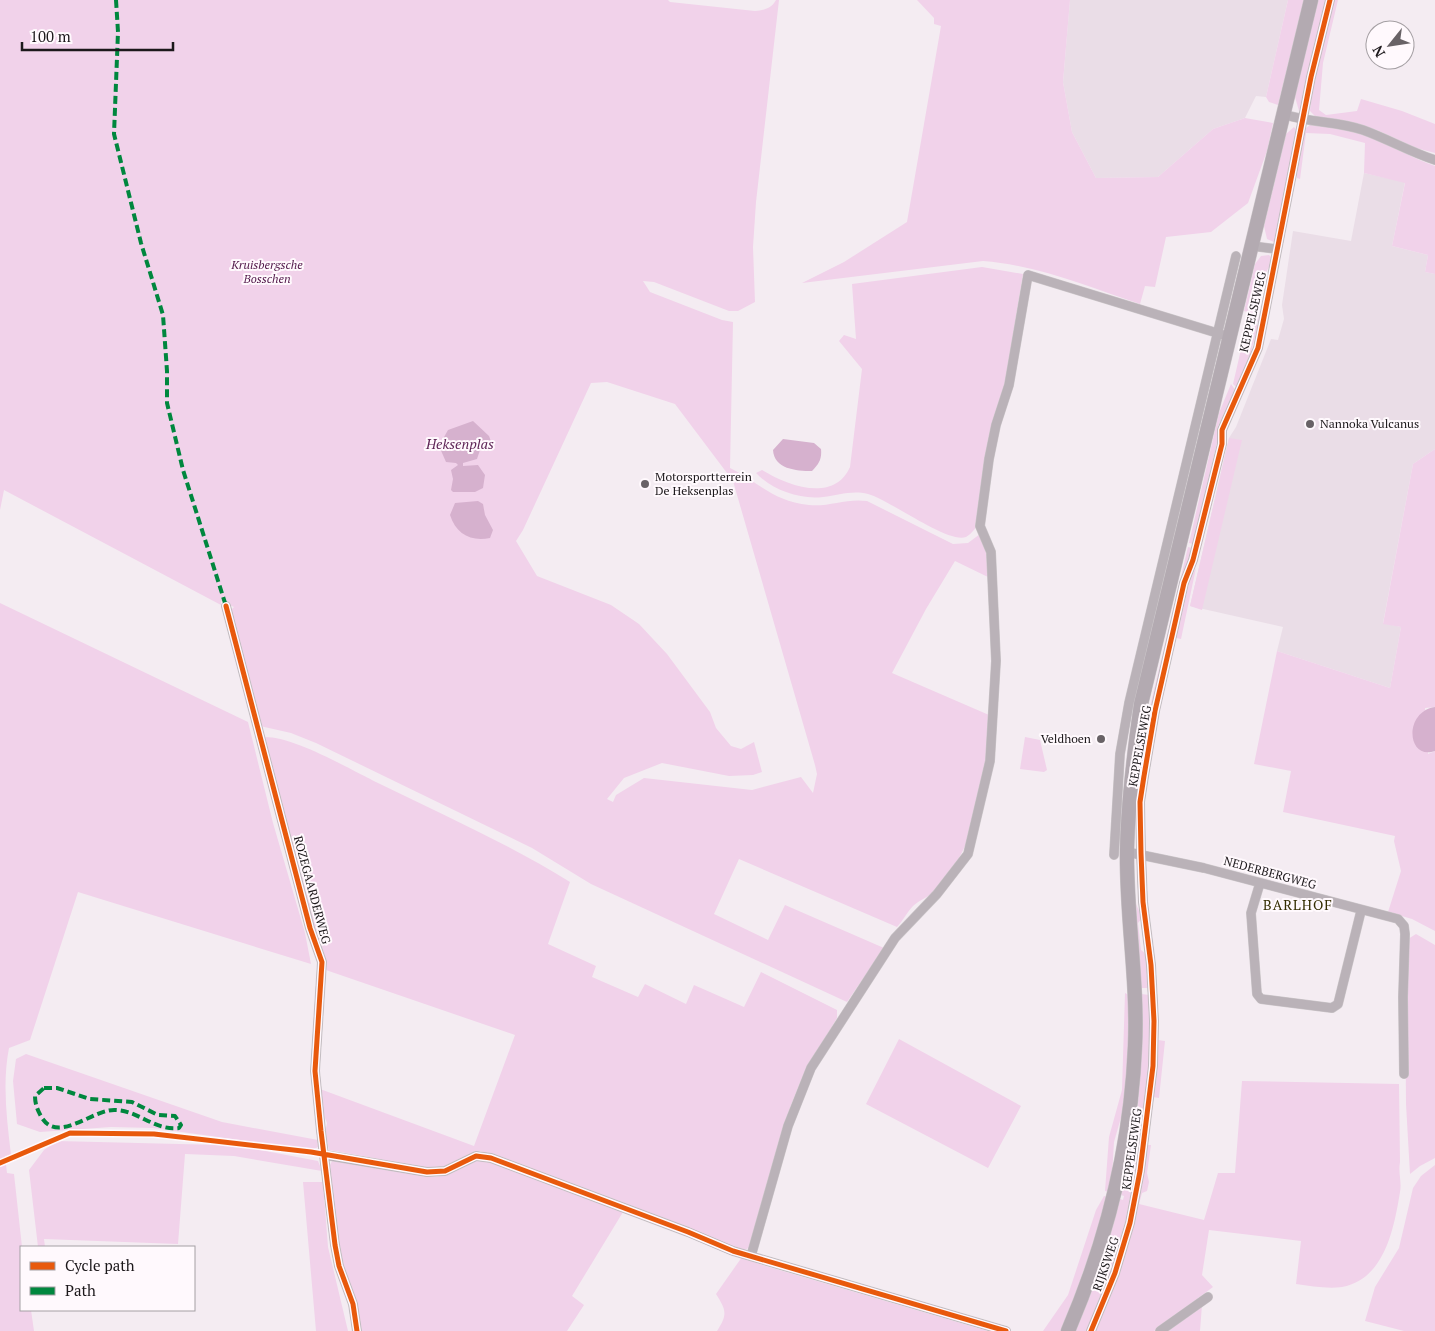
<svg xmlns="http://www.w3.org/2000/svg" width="1435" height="1331" font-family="'PT Serif',serif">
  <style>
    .built { fill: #eadde7 }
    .green { fill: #f1d2ea; fill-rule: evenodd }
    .water { fill: #d6b1ce }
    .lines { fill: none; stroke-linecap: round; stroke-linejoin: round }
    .street-casing { stroke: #ccc7ca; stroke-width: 10 }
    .primary-casing { stroke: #ccc7ca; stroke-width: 15 }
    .street { stroke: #bab2b8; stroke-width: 9 }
    .primary { stroke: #b3aab1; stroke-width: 14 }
    .quiet { stroke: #00873e; stroke-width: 4; stroke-dasharray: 8 4; stroke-linecap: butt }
    .cycleway-casing { stroke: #fff9fd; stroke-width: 8 }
    .cycleway { stroke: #e8590c; stroke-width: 5 }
    .poi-dot { fill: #686266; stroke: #fff9fd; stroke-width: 2 }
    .labels { text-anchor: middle; stroke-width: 4; stroke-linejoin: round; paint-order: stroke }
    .park-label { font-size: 12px; font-style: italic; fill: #52184a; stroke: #fff9fd }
    .street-label { font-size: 12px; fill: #1c181b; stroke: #fff9fd }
    .poi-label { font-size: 12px; fill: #1c181b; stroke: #fff9fd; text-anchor: start }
    .water-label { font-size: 14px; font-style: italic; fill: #5e2456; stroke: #fff9fd }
    .neighbourhood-label { font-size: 14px; letter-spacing: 1px; fill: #342d01; stroke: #fff9fd }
  </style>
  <rect width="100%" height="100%" fill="#f4ecf2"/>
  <!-- built -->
  <path class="built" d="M 1070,0 L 1288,0 L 1266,97 L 1256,96 L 1245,118 L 1213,129 L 1158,177 L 1096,178 L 1072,132 L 1063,82 Z
    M 1364,173 L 1405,182 L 1392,246 L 1428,255 L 1425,272 L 1435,274 L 1435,449 L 1413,464 L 1383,623 L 1401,627 L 1390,688 L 1277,651 L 1283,627 L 1190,606 L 1229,438 L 1236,427 L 1271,339 L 1278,340 L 1284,319 L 1282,305 L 1293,231 L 1351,241 Z"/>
  <!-- green -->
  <path class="green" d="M 0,0 L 668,0 L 670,2 L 755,11 C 764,10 771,9 776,0 L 779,0 L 756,202 L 753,247 L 755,302 L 738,311 L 729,311 L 654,282 L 643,281 L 650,292 L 722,320 L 733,322 L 730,468 C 760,483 773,501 809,505 C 829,507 847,498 867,501 L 953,544 L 968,543 L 980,534 L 988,552 L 990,578 L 955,561 L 926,609 L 892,673 L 989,715 C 986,777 980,844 935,891 C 929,897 919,900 913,906 C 907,912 903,921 897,927 L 739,859 L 714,914 L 768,940 L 785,905 L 884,948 L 847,1002 L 591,884 L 532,848 L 316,743 L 291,733 L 260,726 L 231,610 L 234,607 L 221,601 L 221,605 L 4,490 L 0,510 ZM 607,382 L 675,404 L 733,481 L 815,765 L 817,774 L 813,793 L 801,777 L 752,790 L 644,778 L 616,795 L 613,802 L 607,799 L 624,778 L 662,763 L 729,776 L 753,775 L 762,772 L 754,742 L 741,749 L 731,746 L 716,728 L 710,712 L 667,654 L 639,624 L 611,605 L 537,576 L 516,541 L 523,530 L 591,383 Z
    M 917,0 L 1070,0 L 1063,82 L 1072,132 L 1096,178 L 1158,177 L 1213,129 L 1245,118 L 1273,123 L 1267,151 L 1248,203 L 1211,232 L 1166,237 L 1155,287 L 1145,286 L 1140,304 C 1089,287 1037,265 983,261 L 802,283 L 844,262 L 907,222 L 941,26 L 934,24 L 934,18 Z
    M 1288,0 L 1304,0 L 1278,105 L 1269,102 L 1266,97 Z
    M 1317,0 L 1327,0 L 1308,71 L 1304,101 L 1299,111 L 1295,97 Z
    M 1334,0 L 1338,0 L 1323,63 L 1319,110 L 1326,115 L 1357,111 L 1361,99 L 1402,111 L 1435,124 L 1435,153 L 1416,148 L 1377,130 L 1316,117 L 1310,111 L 1312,87 Z
    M 1310,125 C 1357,123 1394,151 1435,166 L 1435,274 L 1425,272 L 1428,255 L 1392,246 L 1405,183 L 1364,173 L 1365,143 L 1330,134 L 1306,133 L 1300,179 L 1297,178 L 1296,173 L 1302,131 Z
    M 1294,127 L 1297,131 L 1276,242 L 1274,242 L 1267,239 L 1264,226 L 1286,134 Z
    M 1269,255 L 1272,258 L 1270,267 L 1267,270 L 1258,316 L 1259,322 L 1249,319 L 1251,313 L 1244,311 L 1255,264 L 1261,256 Z
    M 982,267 L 1023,274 L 1003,396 L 977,526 C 974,530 970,535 966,537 C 948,544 890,500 868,494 C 852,490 839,495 823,497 C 800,500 772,490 756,473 L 762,470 C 788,486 834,503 850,467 L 862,369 L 839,341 L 844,335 L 856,339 L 852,284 Z
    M 1246,315 L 1248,316 L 1247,321 L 1258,325 L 1250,356 L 1237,388 L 1233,384 L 1245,332 L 1242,331 Z
    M 1231,384 L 1236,391 L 1218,426 L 1217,443 L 1193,544 L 1189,543 L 1219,413 Z
    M 1229,438 L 1242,440 L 1202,610 L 1190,606 Z
    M 1435,449 L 1435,707 L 1425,708 L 1428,754 L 1435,751 L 1435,931 L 1412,919 L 1388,912 L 1401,871 L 1394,841 L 1395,836 L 1283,812 L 1291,771 L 1254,764 L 1277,651 L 1390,688 L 1401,627 L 1383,624 L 1413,464 Z
    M 1188,547 L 1192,548 L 1172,621 L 1144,746 L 1135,820 L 1145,728 Z
    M 1196,568 L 1181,639 L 1176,638 L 1190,579 Z
    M 0,603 L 248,722 L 273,823 L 305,933 L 311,964 L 78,892 L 30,1040 L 9,1048 C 2,1084 7,1120 11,1155 L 5,1156 L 7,1173 L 14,1174 L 22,1247 L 21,1310 L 31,1310 L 34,1331 L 0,1331 Z
    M 263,737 C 294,736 349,769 378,783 C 443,815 509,844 570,882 L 548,944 L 596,966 L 592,977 L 638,997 L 645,984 L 686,1004 L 694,985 L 744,1007 L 761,972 L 837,1010 L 837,1018 L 804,1073 L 791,1105 L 750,1247 L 745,1250 L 734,1249 L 690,1228 L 480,1151 L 443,1167 L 423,1167 L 329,1150 L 325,1133 L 327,1123 L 323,1113 L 320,1089 L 474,1146 L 515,1035 L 320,968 Z
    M 1025,737 L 1040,740 L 1047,770 L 1044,772 L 1020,769 Z
    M 1136,904 L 1142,918 L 1138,923 L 1141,950 L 1146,954 L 1150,988 L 1141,988 Z
    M 1416,934 L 1435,945 L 1435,1158 L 1420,1166 L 1410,1174 L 1406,1104 L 1405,966 L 1408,939 Z
    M 1125,993 L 1129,995 L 1129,1048 L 1124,1107 L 1114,1142 L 1112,1176 L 1109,1192 L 1105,1191 L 1109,1137 L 1122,1090 Z
    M 1141,994 L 1150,995 L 1149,1074 L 1132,1198 L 1130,1198 L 1129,1202 L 1131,1202 L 1107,1285 L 1087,1331 L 1075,1331 L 1103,1255 L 1120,1199 L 1123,1200 L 1124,1196 L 1121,1195 L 1137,1146 Z
    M 899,1039 L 1021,1106 L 988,1168 L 866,1104 Z
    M 1158,1040 L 1165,1041 L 1159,1098 L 1153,1097 Z
    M 26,1054 L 222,1122 L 318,1140 L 318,1147 L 312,1150 L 153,1128 L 111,1127 L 40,1132 L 17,1124 L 13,1081 L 16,1059 Z
    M 1242,1081 L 1399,1084 L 1400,1162 C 1398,1173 1402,1182 1400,1192 C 1394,1228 1385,1279 1342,1287 C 1327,1289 1311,1286 1296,1284 L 1301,1241 L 1209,1230 L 1202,1275 L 1213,1287 L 1154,1331 L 1094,1331 L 1148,1145 L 1151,1145 L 1147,1173 L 1149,1182 L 1147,1191 L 1142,1193 L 1139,1204 L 1204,1220 L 1218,1173 L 1235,1173 Z
    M 57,1141 L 220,1145 L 255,1149 L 318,1161 L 322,1171 L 234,1156 L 185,1154 L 178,1244 L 44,1239 L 45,1247 L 38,1247 L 29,1170 L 44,1150 Z
    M 478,1159 L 492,1162 L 623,1212 L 572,1296 L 584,1305 L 567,1331 L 356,1331 L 346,1291 L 330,1181 L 330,1165 L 332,1161 L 343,1162 L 432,1177 L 447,1175 Z
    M 1435,1165 L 1435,1331 L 1404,1331 L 1365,1321 L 1375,1287 L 1399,1248 L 1413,1188 L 1421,1176 Z
    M 303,1182 L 323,1182 L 328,1247 L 348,1331 L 316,1331 Z
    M 1104,1196 L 1108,1197 L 1105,1211 L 1062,1331 L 1043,1331 L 1068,1295 L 1096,1210 Z
    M 742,1257 L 762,1265 L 988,1331 L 717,1331 C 728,1314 726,1310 716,1294 Z
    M 1202,1305 L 1200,1331 L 1165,1331 Z"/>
  <!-- water -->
  <path class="water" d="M 473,421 L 489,436 L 493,447 L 489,451 L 482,444 L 477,459 L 463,463 L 463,466 L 478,465 L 485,475 L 483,488 L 475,492 L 453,492 L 451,490 L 453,479 L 451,470 L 458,465 L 456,463 L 446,462 L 439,446 L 448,430 Z
    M 783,439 L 814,443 L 821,449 C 822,459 819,464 812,471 C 796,471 774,469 773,450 Z
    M 478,501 L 483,504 L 485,515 L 493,530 L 490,538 C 471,542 456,534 450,515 L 455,503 Z
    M 1435,707 L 1435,751 C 1407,761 1403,712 1435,707 Z"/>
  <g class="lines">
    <!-- street casing -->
    <g class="street-casing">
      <path id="street" d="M 1283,114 C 1309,123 1337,121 1363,130 C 1388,139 1410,152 1435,160
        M 1252,246 L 1276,249
        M 226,606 L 310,928 L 322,962 L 315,1071 L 321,1131 L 335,1245 L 339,1266 L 353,1304 L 357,1331
        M 1127,852 L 1204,868 L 1398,919 L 1404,926 L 1405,934 L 1403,997 L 1404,1074
        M 1114,855 L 1120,754 L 1129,703 L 1236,256
        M 1260,883 L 1251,913 L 1257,994 L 1261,999 L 1332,1008 L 1338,1004 L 1361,911
        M 325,1155 L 427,1172 L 445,1171 L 476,1156 L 491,1158 L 688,1232 L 733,1251 L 1006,1331
        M 751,1256 L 788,1126 L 811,1068 L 895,938 L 937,894 L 968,854 L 990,761 L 996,661 L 991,552 L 980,526 L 989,459 L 996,425 L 1009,385 L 1028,275 L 1230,337
        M 1091,1331 L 1115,1273 L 1130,1223 L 1140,1171 L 1153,1066 L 1154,1021 L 1151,965 L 1143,902 L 1141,853 L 1140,802 L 1144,776 L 1155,711 L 1184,583 L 1193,560 L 1222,444 L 1222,430 L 1258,348 L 1311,77 L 1330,0
        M 1160,1331 L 1208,1297"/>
    </g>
    <!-- primary casing -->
    <g class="primary-casing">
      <path id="primary" d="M 1068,1331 C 1107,1240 1131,1145 1135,1046 C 1138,981 1126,916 1127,850 C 1128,801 1134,753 1141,704 L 1311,0"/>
    </g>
    <!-- street -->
    <use href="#street" class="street"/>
    <!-- primary -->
    <use href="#primary" class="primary"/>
    <!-- quiet -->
    <path class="quiet" d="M 116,0 L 118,32 L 114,134 L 141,243 L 163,315 L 167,371 L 167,403 L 183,470 L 226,606
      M 44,1088 L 57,1088 L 90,1099 L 132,1102 L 158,1115 L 175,1116 L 181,1125 L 179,1128 C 155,1131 139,1111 116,1110 C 94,1108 59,1144 42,1118 C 38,1111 35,1105 35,1096 Z"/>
    <!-- cycleway casing -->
    <g class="cycleway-casing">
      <path id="cycleway" d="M 226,606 L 310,928 L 322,962 L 315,1071 L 321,1131 L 335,1245 L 339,1266 L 353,1304 L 357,1331
        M 0,1163 L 70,1133 L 154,1134 L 311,1152 L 427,1172 L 445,1171 L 476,1156 L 491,1158 L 688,1232 L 733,1251 L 1006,1331
        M 1091,1331 L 1115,1273 L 1130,1223 L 1140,1171 L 1153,1066 L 1154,1021 L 1151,965 L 1143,902 L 1141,853 L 1140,802 L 1144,776 L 1155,711 L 1184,583 L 1193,560 L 1222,444 L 1222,430 L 1258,348 L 1311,77 L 1330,0"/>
    </g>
    <!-- cycleway -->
    <use href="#cycleway" class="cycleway"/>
  </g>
  <!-- markers -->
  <g class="poi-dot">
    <circle cx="1310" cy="424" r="5"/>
    <circle cx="645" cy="484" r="5"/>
    <circle cx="1101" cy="739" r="5"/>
  </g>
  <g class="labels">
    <!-- park labels -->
    <g class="park-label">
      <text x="267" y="269">Kruisbergsche<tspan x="267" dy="14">Bosschen</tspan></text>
    </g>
    <!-- street labels -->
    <g class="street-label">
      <text transform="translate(1253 312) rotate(-77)" y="4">KEPPELSEWEG</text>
      <text transform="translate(1140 746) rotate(-80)" y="4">KEPPELSEWEG</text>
      <text transform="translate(1270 873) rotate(15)" y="4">NEDERBERGWEG</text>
      <text transform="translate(312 890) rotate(75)" y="4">ROZEGAARDERWEG</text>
      <text transform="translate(1132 1149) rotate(-82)" y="4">KEPPELSEWEG</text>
      <text transform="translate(1106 1264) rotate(-71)" y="4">RIJKSWEG</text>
    </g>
    <!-- poi labels -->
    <g class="poi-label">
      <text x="1320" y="428">Nannoka Vulcanus</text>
      <text x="655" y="481">Motorsportterrein<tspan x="655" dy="14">De Heksenplas</tspan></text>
      <text x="1091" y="743" text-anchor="end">Veldhoen</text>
    </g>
    <!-- water labels -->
    <g class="water-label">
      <text x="460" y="449">Heksenplas</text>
    </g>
    <!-- neighbourhood labels -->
    <g class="neighbourhood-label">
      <text x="1298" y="910">BARLHOF</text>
    </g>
  </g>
  <!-- legend -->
  <rect x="20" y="1246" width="175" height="65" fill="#fff9fd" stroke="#a49fa3"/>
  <rect x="30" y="1262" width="25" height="8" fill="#e8590c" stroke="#a49fa3"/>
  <text x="65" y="1271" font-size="15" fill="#1c181b">Cycle path</text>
  <rect x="30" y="1287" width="25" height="8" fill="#00873e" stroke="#a49fa3"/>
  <text x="65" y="1296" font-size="15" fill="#1c181b">Path</text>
  <!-- north arrow -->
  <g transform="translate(1390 45) rotate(240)"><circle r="24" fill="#fff9fd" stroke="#a49fa3"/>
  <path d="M0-4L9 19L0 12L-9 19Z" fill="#686266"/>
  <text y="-8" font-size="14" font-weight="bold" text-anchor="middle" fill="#1c181b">N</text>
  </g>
  <!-- scale -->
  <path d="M22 42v8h151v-8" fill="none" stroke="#1c181b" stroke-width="2.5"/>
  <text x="30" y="42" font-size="15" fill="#1c181b" stroke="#fff9fd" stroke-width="4" paint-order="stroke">100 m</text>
</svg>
